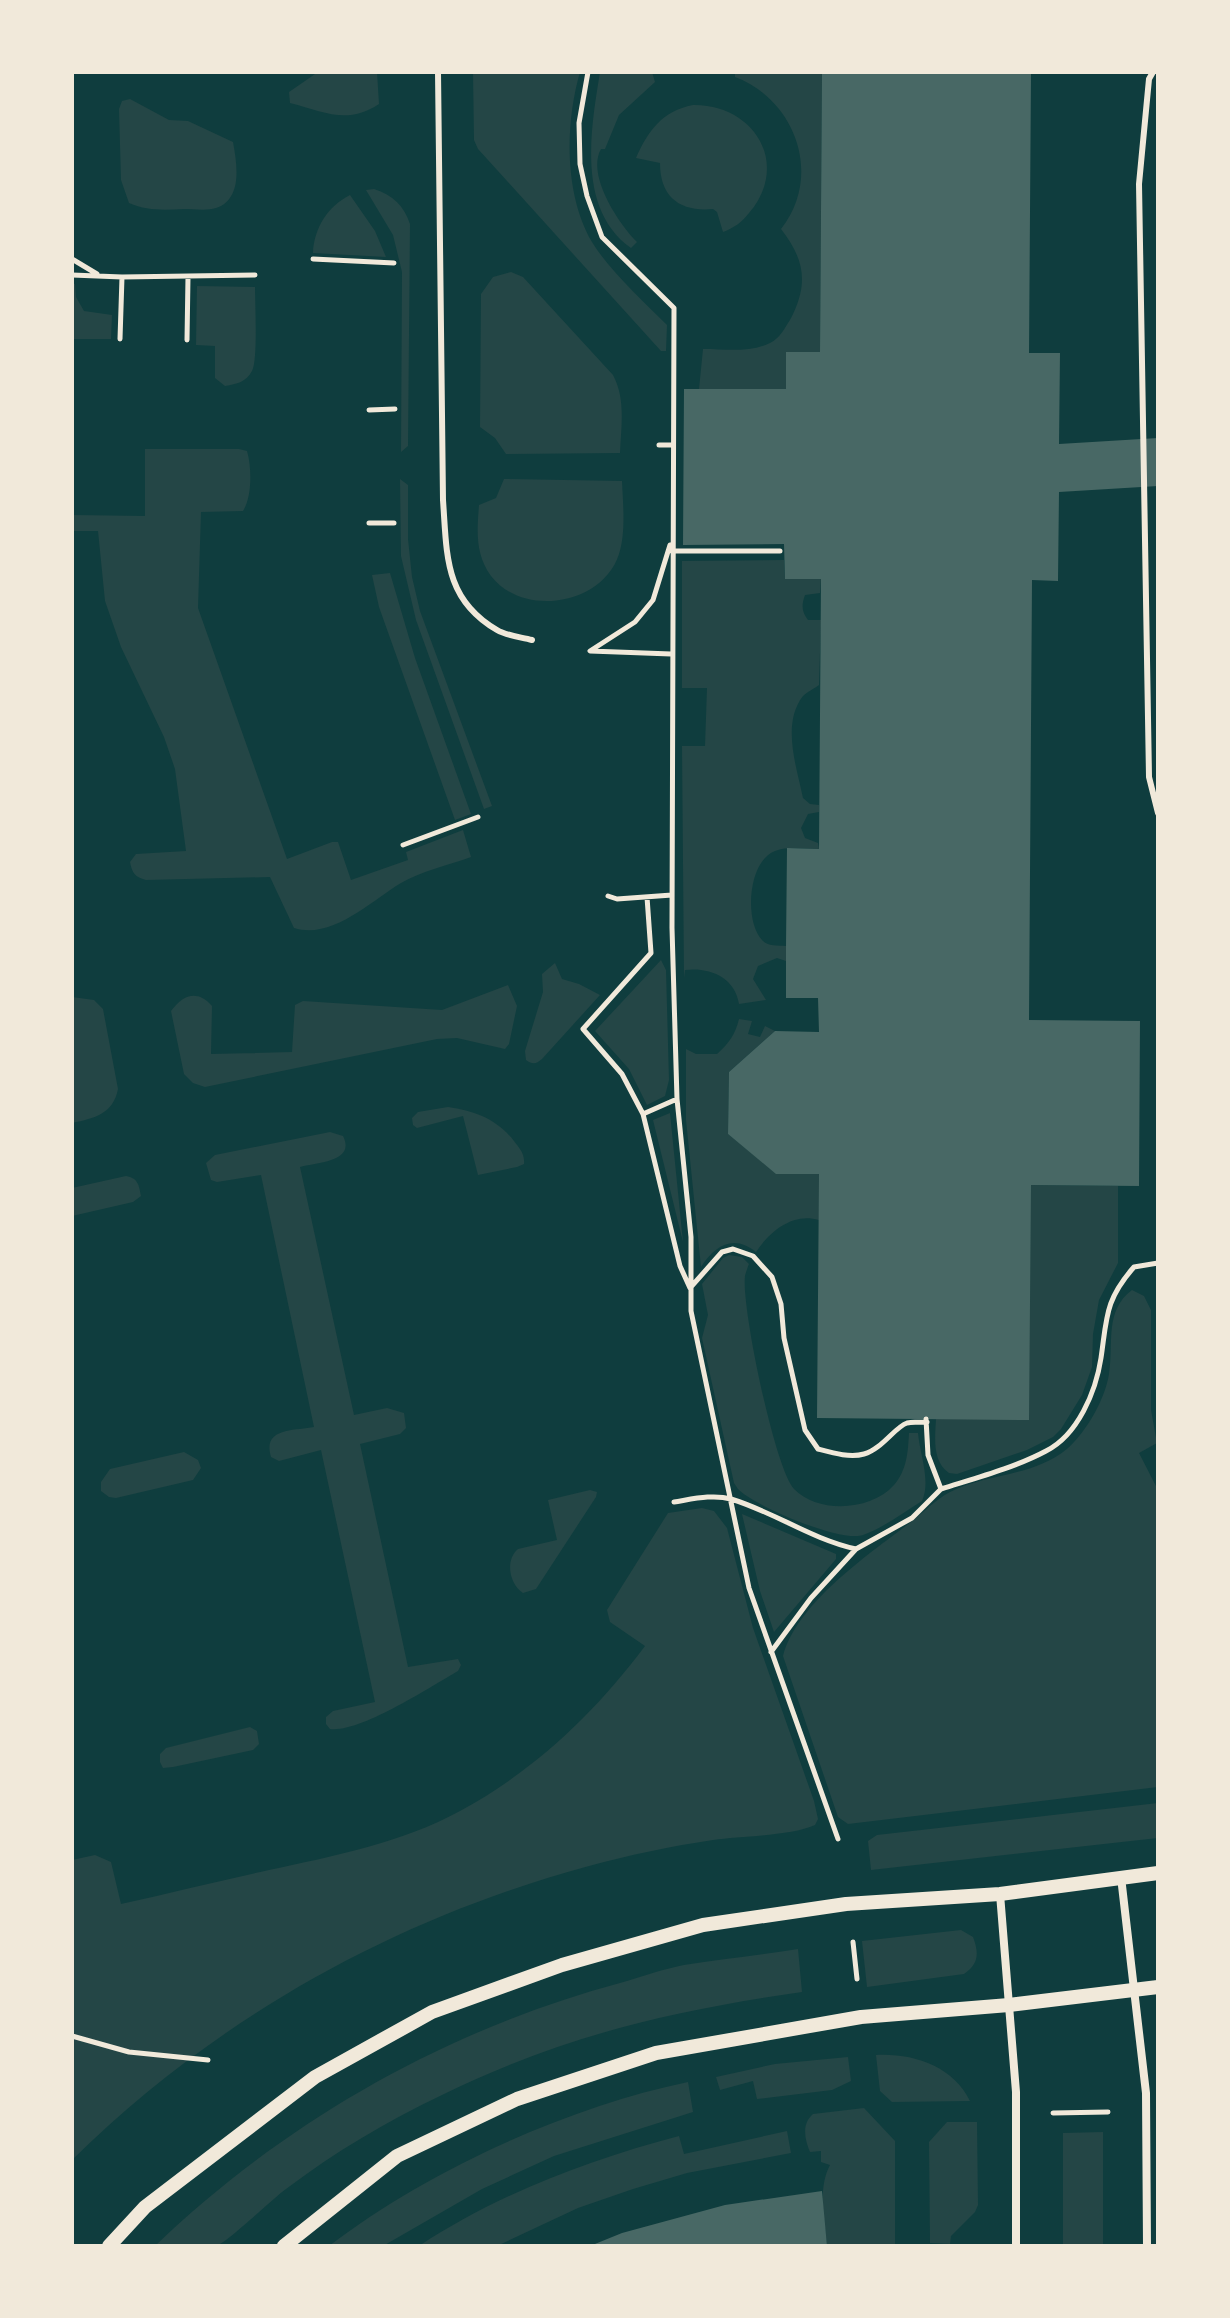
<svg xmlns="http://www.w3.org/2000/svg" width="1230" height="2318" font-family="'Noto Serif',serif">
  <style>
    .green { fill: #244646 }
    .building { fill: #486865 }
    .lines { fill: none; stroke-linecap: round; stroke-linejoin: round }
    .path { stroke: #f1e9da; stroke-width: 5 }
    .service { stroke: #f1e9da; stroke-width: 6 }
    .minor { stroke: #f1e9da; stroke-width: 8 }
    .tertiary { stroke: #f1e9da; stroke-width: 14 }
  </style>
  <rect width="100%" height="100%" fill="#0f3d3e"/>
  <!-- green -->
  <path class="green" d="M 318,72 L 377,72 L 379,104 C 347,125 325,112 290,103 L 289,92 Z
    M 473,72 L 580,72 C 565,124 564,194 592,242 C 609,270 643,301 667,325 L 666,351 L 661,351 L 478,149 L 474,140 Z
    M 600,72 L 652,72 L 655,82 L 619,115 L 605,149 L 601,149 C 586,175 619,224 637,242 L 631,248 C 576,209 591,128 600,72 Z
    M 735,72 L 822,72 L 820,352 L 786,389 L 699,389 L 703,349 C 725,349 749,353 770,343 C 780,338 784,329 790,320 C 809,284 805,260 781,229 C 823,176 796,100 735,77 Z
    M 130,99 L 169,120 L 188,121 L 233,142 C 237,164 243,199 216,208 C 207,211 194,209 184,209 C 164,210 147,211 129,203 L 121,180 L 119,109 L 122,101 Z
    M 693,105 C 754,104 791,164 749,213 C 742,222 734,228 723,232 L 717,212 L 713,209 C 681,212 660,198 660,163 L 636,158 C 648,131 662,111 693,105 Z
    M 374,189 C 393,195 404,206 410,224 L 408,446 L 401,452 L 402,272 L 393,235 L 366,190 Z
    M 350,195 L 375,231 L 386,257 L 313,253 C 314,228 328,206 350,195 Z
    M 511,272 L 523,277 L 613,375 C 626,399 621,427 620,453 L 506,454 L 495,438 L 480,427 L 481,294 L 493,277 Z
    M 72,283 L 75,284 L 76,297 L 84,311 L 112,315 L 111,339 L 72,339 Z
    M 197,286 L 255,287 C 255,303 258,360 252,371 C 246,382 237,384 225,386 L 215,378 L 215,346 L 196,345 Z
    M 145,449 L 239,449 L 247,451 C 252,468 252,497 243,511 L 201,512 L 198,608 L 287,859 L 332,842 L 338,842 L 351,880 L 408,860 L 406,852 L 463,830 L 471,857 C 449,865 422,871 401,883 C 371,901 332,940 294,928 L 270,877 L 146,880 C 135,877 132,873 130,862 L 136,854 L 186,851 L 175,769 L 164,737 L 121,647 L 105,601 L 98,531 L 72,531 L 72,515 L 145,516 Z
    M 400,479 L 408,485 L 408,539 L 412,577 L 420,611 L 492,806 L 484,809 L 416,620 L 401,556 Z
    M 504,479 L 622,481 C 623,504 626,532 619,554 C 603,605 523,618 491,576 C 475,554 477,531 479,505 L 496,498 Z
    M 784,560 L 785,579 L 821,579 L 820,593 L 805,595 C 801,606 802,612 808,620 L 821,620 L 819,685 C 815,688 807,692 803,696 C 781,724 797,768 803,798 L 810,804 L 819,805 L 819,812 L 808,814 L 801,828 L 805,838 L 818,843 L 819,849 C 805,849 788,846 775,851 C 748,861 744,921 762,940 C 768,947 778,945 786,946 L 786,961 L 777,958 L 758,966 L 753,979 L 766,1000 L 739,1004 C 735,977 709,967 685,970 L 684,978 L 682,746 L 705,746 L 707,688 L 682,688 L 682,561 Z
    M 390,573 L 415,658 L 471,814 L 455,820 L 379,607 L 372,575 Z
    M 661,960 L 666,970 L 669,1080 L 665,1096 L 647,1105 L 629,1069 L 595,1031 Z
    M 555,963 L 562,979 L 579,984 L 600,995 L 542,1059 C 536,1064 533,1065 526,1060 L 525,1051 L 543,992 L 542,974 Z
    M 508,985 L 517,1006 L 509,1044 L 505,1049 L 457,1038 L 437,1039 L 205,1087 L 193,1083 L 184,1074 L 171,1011 C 183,995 197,989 212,1006 L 211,1054 L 292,1052 L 295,1005 L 303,1001 L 442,1010 Z
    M 72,997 L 94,1000 L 103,1009 L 118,1089 C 113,1114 95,1118 72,1123 Z
    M 739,1019 L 752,1021 L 748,1034 L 760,1037 L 765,1026 L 775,1031 L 729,1072 L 728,1134 L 776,1173 L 819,1174 L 819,1220 C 793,1212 770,1231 756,1252 C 734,1234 715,1245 701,1267 L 686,1120 L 686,1049 L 696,1054 L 717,1054 C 729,1043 735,1035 739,1019 Z
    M 448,1107 C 475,1111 497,1119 514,1141 C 520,1149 525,1154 524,1164 L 517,1167 L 478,1175 L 463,1116 L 417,1128 L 413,1125 L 412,1118 L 418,1112 Z
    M 670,1113 L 683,1242 L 653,1120 Z
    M 330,1132 L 343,1136 C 356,1162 317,1162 300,1167 L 354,1415 L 387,1408 L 404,1413 L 406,1428 L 400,1434 L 360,1444 L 408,1667 L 458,1659 L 461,1665 L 458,1671 C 430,1687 360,1733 330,1729 L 326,1724 L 326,1717 L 333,1711 L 375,1702 L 321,1450 L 279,1461 L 271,1457 C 262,1427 295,1431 314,1427 L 261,1175 L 217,1182 L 211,1180 L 206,1163 L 215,1155 Z
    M 126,1176 C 138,1178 139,1185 141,1196 L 133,1202 L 72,1216 L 72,1188 Z
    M 1031,1185 L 1118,1186 L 1118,1263 L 1099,1300 L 1093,1334 L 1092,1367 L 1082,1395 L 1061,1429 L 1053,1437 L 1027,1450 L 957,1474 L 949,1473 C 932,1461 935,1438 936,1419 Z
    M 729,1255 L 742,1257 L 749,1264 C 748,1266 745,1275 745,1276 C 741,1306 775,1469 794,1489 C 818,1514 871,1511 894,1485 C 907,1470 908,1452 909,1433 L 918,1433 C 920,1455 931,1481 922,1501 C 904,1512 883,1528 863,1535 C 841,1543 754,1506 738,1489 L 734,1483 L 702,1338 L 708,1315 L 702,1284 L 723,1258 Z
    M 1132,1290 L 1144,1296 L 1151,1310 L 1151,1410 L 1157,1443 L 1139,1453 L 1158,1490 L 1158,1787 L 848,1824 L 838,1817 L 783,1656 C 797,1603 869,1554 911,1522 C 923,1513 936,1499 950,1492 C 988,1473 1034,1477 1068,1448 C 1087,1431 1105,1399 1109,1374 C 1114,1343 1104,1311 1132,1290 Z
    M 184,1452 L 198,1460 L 201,1468 L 193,1480 L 116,1498 L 109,1497 L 101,1491 L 101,1482 L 110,1469 Z
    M 590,1490 L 597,1492 L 596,1497 L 536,1589 L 523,1593 C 509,1584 505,1560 518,1549 L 557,1540 L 548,1500 Z
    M 702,1508 L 714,1511 L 727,1528 L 753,1628 L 814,1801 L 818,1819 L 815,1825 C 791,1836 741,1836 713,1840 C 672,1846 629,1855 589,1866 C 394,1919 216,2018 72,2160 L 72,1860 L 95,1855 L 111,1862 L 121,1904 C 170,1893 219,1881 269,1870 C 334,1856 401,1843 460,1811 C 535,1770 594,1714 645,1646 L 610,1622 L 607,1610 L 668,1513 Z
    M 742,1514 L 836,1554 L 836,1559 L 774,1632 L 760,1591 Z
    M 250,1727 L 257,1731 L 259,1744 L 253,1750 L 173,1767 L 163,1768 L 160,1762 L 160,1754 L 166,1748 Z
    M 1158,1803 L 1158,1838 L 871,1870 L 868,1841 L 877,1835 Z
    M 961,1930 L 973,1937 C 979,1953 979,1964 964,1974 L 867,1987 L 862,1941 Z
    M 798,1949 L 802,1992 C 671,2011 562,2036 442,2095 C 387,2121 335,2152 286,2189 C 272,2199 228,2242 216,2246 C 205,2249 168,2246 155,2246 C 285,2121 446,2030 620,1983 C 641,1977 663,1969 684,1965 C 722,1959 760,1955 798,1949 Z
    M 876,2055 C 913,2053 953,2066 970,2101 L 892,2102 L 880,2091 Z
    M 848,2057 L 851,2081 L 832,2090 L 757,2099 L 753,2081 L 720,2090 L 716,2077 L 775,2064 Z
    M 688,2082 L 693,2112 L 554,2156 L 482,2189 L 383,2246 L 329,2246 C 427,2171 567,2107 688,2082 Z
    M 864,2108 L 895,2141 L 895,2246 L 827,2246 C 825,2219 817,2190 830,2165 L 821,2162 L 821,2151 L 810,2152 C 805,2140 801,2124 813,2114 Z
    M 947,2122 L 977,2122 L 978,2205 L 975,2212 L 951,2236 L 950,2244 L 930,2243 L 929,2142 Z
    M 787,2131 L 791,2153 L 687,2173 L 633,2189 L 578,2208 L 497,2246 L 419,2246 C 498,2194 588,2160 679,2136 L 684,2154 Z
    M 1103,2132 L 1103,2246 L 1063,2246 L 1063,2133 Z"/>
  <!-- building -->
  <path class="building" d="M 822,72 L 1031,72 L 1029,353 L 1060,353 L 1059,444 L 1158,438 L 1158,486 L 1059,492 L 1058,581 L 1032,580 L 1029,1020 L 1140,1021 L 1139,1186 L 1031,1185 L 1029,1420 L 817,1418 L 819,1174 L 776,1174 L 728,1134 L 729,1072 L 775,1031 L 819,1032 L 818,998 L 786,998 L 786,946 L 787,848 L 819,849 L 821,579 L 785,579 L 784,544 L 683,545 L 684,389 L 786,389 L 786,352 L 820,352 Z
    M 822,2191 L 827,2246 L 590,2246 L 622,2233 L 725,2205 Z"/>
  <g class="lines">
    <!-- path -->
    <path class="path" d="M 588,72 L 579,123 L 580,164 L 587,196 L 602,237 L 674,308 L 672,928 L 677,1099 L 691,1237 L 691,1311 L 749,1588 L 838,1839
      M 72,259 L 97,274
      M 313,259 L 394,263
      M 72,275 L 122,277 L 255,275
      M 120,339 L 122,277
      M 187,340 L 188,277
      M 369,410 L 395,409
      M 659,445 L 673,445
      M 369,523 L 394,523
      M 670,545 L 653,600 L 635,622 L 590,651 L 671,654
      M 672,551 L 780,551
      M 403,845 L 478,817
      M 608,896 L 617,899 L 672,895
      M 647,897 L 651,953 L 583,1029 L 622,1074 L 643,1114 L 680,1266 L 690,1288 L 722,1252 L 733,1249 L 753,1256 L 772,1277 L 781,1304 L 784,1338 L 805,1430 L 818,1449 C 833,1453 850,1458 864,1454 C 882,1449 895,1427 907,1423 C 913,1422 921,1422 927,1422
      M 643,1114 L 677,1099
      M 941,1489 C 976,1478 1014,1468 1046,1451 C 1078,1435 1096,1391 1101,1358 C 1107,1317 1105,1300 1134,1267 L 1158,1263
      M 674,1502 C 693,1499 713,1494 731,1499 C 774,1512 811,1539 856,1549 L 811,1598 L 771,1652
      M 856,1549 L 912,1518 L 941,1489 L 928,1455 L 926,1419
      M 853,1942 L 857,1979
      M 72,2036 L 129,2052 L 208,2060
      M 1053,2113 L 1108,2112"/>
    <!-- service -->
    <path class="service" d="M 438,72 L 443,500 C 447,555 444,599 497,630 C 507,636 521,637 532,640
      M 1153,72 L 1149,79 L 1139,184 L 1149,777 L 1158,813"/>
    <!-- minor -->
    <path class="minor" d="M 1121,1877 L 1146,2093 L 1147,2246
      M 1000,1894 L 1016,2092 L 1016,2246"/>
    <!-- tertiary -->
    <path class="tertiary" d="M 109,2246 L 145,2207 L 315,2077 L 432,2012 L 562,1965 L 703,1925 L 846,1904 L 1000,1894 L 1158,1873
      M 284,2246 L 397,2156 L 517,2099 L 656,2053 L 861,2017 L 1009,2005 L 1158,1987"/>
  </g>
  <!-- border -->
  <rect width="1230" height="2318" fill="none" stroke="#f1e9da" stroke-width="148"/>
</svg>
